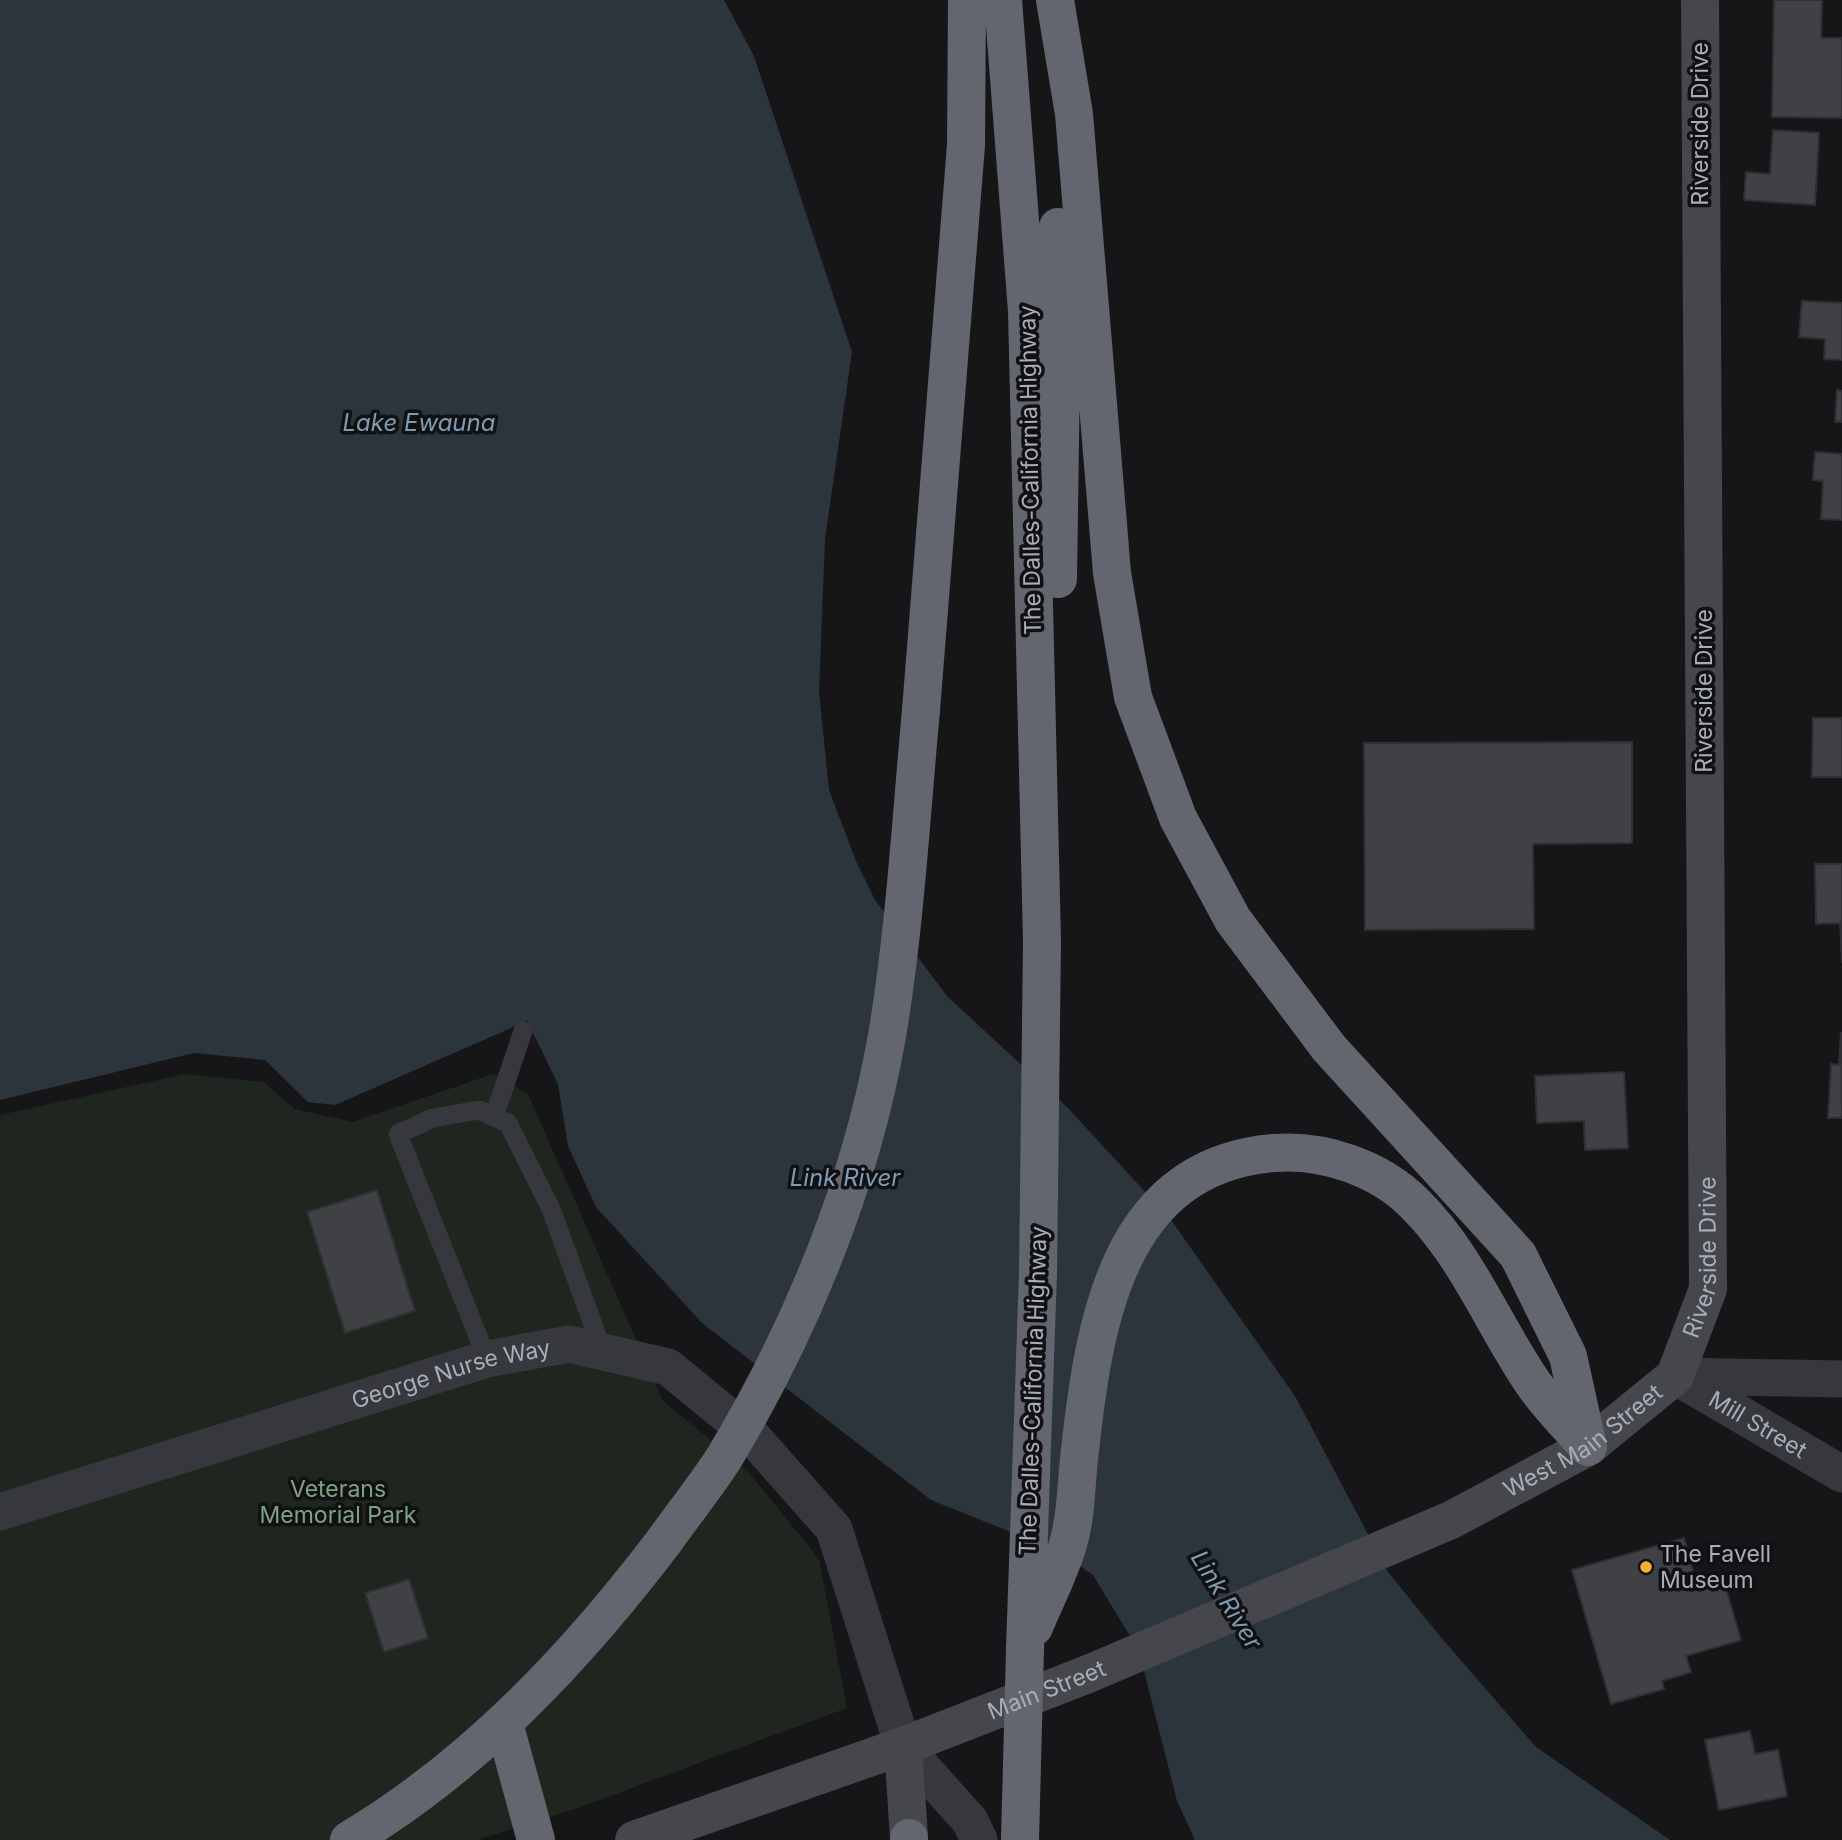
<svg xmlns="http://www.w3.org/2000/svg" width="1842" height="1840" font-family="Inter,sans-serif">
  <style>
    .green { fill: #1e261f }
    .water { fill: #2c353c }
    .building { fill: #404145; stroke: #303034; stroke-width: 2 }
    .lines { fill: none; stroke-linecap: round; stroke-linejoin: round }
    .lane { stroke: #37383d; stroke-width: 19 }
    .street { stroke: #37383d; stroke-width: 37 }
    .secondary { stroke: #45474d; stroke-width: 38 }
    .highway { stroke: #63666e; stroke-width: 38 }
    .highway-bridge { stroke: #63666e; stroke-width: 38 }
    .poi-dot { fill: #f2b134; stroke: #111113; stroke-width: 2.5 }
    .labels { text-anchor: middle; stroke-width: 7; stroke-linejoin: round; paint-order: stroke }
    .street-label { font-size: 23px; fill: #a8adb8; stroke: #111113 }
    .park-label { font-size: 23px; fill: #7fa381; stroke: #111113 }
    .poi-label { font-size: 23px; fill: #a8adb8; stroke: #111113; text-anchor: start }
    .water-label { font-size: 24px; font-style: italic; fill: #7f9bb3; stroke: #111113 }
  </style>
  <rect width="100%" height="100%" fill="#161618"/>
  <!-- green -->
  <path class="green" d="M 185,1074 L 263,1082 L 295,1109 L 352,1122 L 493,1074 L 528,1094 L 663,1401 L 747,1470 L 819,1559 L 847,1708 L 578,1808 L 477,1840 L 0,1840 L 0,1115 Z"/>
  <!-- water -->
  <path class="water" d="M 0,0 L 724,0 L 754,56 L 852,352 L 825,539 L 819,691 L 829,790 L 856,861 L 875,900 L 947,996 L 1067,1107 L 1171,1220 L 1295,1396 L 1388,1572 L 1439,1635 L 1536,1747 L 1670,1840 L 1195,1840 L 1177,1801 L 1139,1651 L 1093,1575 L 1058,1551 L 931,1500 L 702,1323 L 596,1207 L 568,1146 L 558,1084 L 527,1021 L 335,1105 L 308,1102 L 265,1060 L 194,1053 L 0,1100 Z"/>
  <!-- building -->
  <path class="building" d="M 1774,0 L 1822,0 L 1821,38 L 1842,38 L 1842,118 L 1772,117 Z
    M 1773,130 L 1819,133 L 1815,205 L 1744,200 L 1746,172 L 1770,174 Z
    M 1802,301 L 1842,303 L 1842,360 L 1824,359 L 1825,339 L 1799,337 Z
    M 1837,390 L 1842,391 L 1842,422 L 1835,422 Z
    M 1815,452 L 1842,454 L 1842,520 L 1821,519 L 1823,481 L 1813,480 Z
    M 1813,718 L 1842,718 L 1842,777 L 1812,777 Z
    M 1632,742 L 1632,843 L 1533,844 L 1534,929 L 1365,930 L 1364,743 Z
    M 1815,864 L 1842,864 L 1842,963 L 1840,923 L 1816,924 Z
    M 1841,1032 L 1842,1118 L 1828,1118 L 1831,1064 L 1839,1065 Z
    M 1624,1072 L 1628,1148 L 1585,1150 L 1584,1121 L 1537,1123 L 1535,1076 Z
    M 377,1190 L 415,1311 L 345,1333 L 307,1212 Z
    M 1684,1538 L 1696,1582 L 1722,1575 L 1741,1640 L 1686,1656 L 1691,1672 L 1662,1681 L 1664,1689 L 1611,1704 L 1572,1570 Z
    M 409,1579 L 428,1638 L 384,1652 L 365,1593 Z
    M 1750,1731 L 1755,1754 L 1778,1750 L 1787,1796 L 1719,1810 L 1705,1740 Z"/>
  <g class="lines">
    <!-- lane -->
    <path class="lane" d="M 494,1117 L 523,1031
      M 487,1359 L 398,1134 L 433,1118 L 479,1110 L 508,1123 L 551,1209 L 603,1352"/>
    <!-- street -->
    <g class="street">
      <path id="s1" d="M 1675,1376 L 1842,1474"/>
      <path d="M 1676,1376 L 1842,1379"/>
      <path id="s2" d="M 0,1512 L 487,1359 L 569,1344 L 668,1367 L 750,1434 L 834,1529 L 903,1746 L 970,1821 L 979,1840"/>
    </g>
    <!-- secondary -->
    <g class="secondary">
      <path d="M 903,1746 L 909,1838"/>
      <path id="s3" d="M 634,1840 L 903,1746 L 1088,1674 L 1451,1520 L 1588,1447 L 1675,1376 L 1708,1289 L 1700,0"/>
    </g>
    <!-- highway -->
    <path class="highway" d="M 1003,0 L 1027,311 L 1042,941 L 1038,1272 L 1025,1649
      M 1055,0 L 1074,114 L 1112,573 L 1133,697 L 1178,818 L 1233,920 L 1329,1048 L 1518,1255 L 1568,1356 L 1588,1447
      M 1058,579 L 1062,302 L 1058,227
      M 921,710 L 966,145 L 967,0
      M 1034,1627 C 1045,1600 1060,1572 1068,1544 C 1077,1515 1076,1480 1080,1450 C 1094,1324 1117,1166 1274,1153 C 1323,1149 1379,1168 1414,1203 C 1467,1255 1492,1323 1533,1383 C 1547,1404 1567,1424 1584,1443
      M 504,1723 L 536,1840
      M 909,1838 L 909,1840
      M 349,1840 C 475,1765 577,1656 665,1540"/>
    <!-- highway-bridge -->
    <path class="highway-bridge" d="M 665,1540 C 684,1513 706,1486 724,1458 C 801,1330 861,1184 887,1036 C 905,928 911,818 921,710
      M 1020,1840 L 1025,1649"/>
  </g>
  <!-- markers -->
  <circle class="poi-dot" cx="1646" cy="1567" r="7"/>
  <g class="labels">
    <!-- street labels -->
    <g class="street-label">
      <text transform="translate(1700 124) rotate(-90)" y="8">Riverside Drive</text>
      <text transform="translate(1030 470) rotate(-91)" y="8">The Dalles-California Highway</text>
      <text transform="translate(1704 691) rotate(-90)" y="8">Riverside Drive</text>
      <text dy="8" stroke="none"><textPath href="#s3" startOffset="1269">Riverside Drive</textPath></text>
      <text dy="8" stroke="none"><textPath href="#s2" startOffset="472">George Nurse Way</textPath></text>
      <text transform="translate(1033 1391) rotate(-88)" y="8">The Dalles-California Highway</text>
      <text dy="8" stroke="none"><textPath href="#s1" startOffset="96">Mill Street</textPath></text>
      <text dy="8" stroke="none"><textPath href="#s3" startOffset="1032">West Main Street</textPath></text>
      <text dy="8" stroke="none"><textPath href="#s3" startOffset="439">Main Street</textPath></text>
    </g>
    <!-- park labels -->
    <g class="park-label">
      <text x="338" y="1497">Veterans<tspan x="338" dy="26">Memorial Park</tspan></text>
    </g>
    <!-- poi labels -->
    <g class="poi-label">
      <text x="1660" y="1562">The Favell<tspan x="1660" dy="26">Museum</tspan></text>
    </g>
    <!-- water labels -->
    <g class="water-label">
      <text x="419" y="431">Lake Ewauna</text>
      <text x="845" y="1186">Link River</text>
      <text transform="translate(1226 1600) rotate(58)" y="8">Link River</text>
    </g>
  </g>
</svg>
